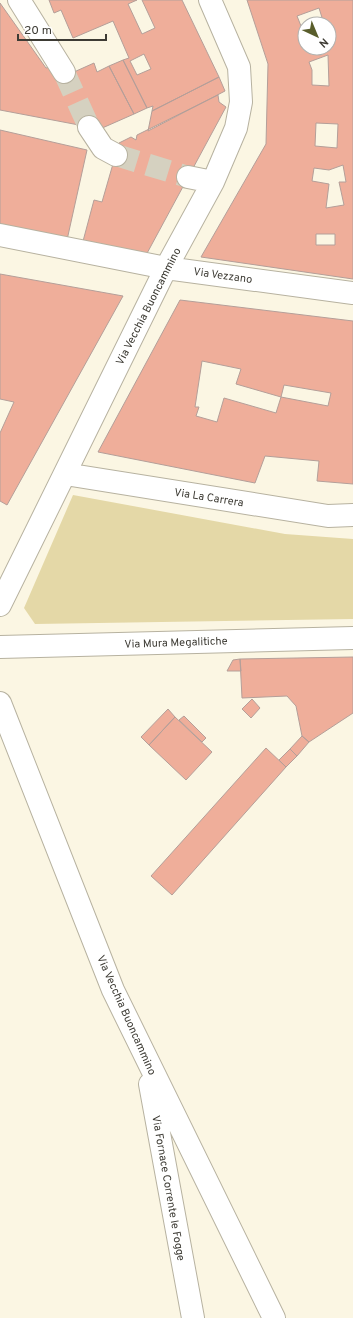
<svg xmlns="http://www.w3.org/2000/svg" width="353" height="1318" font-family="Overpass,sans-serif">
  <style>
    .green { fill: #e4d8a7 }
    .building { fill: #efae9a; stroke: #b49f99; fill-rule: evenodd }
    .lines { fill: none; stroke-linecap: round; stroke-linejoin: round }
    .minor-tunnel { stroke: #d5d1c0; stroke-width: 22; stroke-dasharray: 22 11; stroke-linecap: butt }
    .minor-casing { stroke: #b7b2a0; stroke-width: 24 }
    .major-casing { stroke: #b7b2a0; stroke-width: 24 }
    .minor { stroke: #fff; stroke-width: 22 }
    .major { stroke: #fff; stroke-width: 22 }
    .labels { text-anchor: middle; stroke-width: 3.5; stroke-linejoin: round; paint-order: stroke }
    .street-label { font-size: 11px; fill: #3d3b34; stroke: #fff }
  </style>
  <rect width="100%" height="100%" fill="#fbf6e3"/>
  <!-- green -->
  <path class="green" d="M 73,495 L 285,534 L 353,539 L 353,619 L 35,624 L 24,608 Z"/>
  <!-- building -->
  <path class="building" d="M 49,0 L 137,0 L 128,4 L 142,34 L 155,28 L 142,0 L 182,0 L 219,77 L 152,111 L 153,106 L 147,108 L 123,60 L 129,58 L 113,21 L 73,38 L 61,10 L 54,13 ZM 144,54 L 151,69 L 137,75 L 130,61 Z
    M 247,0 L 353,0 L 353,279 L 201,257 L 266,144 L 268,64 ZM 319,8 L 324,24 L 329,24 L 329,48 L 305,48 L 305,36 L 297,16 ZM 328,55 L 329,86 L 312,85 L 312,70 L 309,62 ZM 316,123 L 338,124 L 337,148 L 315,146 ZM 343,165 L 346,182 L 339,182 L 344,205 L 326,208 L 329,184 L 312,181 L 314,168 L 329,170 ZM 316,234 L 335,234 L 335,245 L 316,245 Z
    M 0,3 L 46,68 L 55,66 L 74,72 L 94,63 L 97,72 L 109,66 L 134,114 L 100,129 L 0,110 Z
    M 123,60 L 147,108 L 134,114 L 109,66 Z
    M 219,77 L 225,91 L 148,131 L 152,111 Z
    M 218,95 L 219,102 L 226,107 L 145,257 L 82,245 L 94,200 L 102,202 L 119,143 L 131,137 L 136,140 L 137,135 Z
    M 0,130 L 87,150 L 67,240 L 0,227 Z
    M 0,274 L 123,296 L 7,505 L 0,501 L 0,433 L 14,402 L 0,399 Z
    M 180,300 L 353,321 L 353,484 L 317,481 L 319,461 L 265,456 L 255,483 L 98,452 ZM 202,361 L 241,369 L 236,384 L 281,397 L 276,413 L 224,398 L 217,422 L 196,416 L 199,407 L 195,407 ZM 284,385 L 331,393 L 328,406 L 281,397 Z
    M 353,657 L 353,713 L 309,742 L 302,736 L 296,706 L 287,696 L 242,698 L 240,659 Z
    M 240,659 L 241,671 L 227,671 L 233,660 Z
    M 252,699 L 260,708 L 251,718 L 242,709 Z
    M 168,709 L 175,717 L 149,745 L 141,737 Z
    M 184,716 L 206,738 L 202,742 L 179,720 Z
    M 175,717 L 212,752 L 186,780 L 149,745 Z
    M 302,736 L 309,742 L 297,756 L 290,749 Z
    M 266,748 L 286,767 L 172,895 L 151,876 Z
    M 290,749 L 297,756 L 286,767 L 279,760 Z"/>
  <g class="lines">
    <!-- minor-tunnel -->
    <path class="minor-tunnel" d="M 64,72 L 89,127
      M 116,155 L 188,177"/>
    <!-- minor casing -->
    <g class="minor-casing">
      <path id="minor" d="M 19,0 L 64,72
        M 89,127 L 103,148 L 116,155
        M 188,177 L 213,182
        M 0,235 L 166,268 L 353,293
        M 65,474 L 328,516 L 353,515
        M 0,605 L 166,268 L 213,182 L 236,128 L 241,102 L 239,67 L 210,0
        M 0,703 L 113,990 L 274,1318
        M 150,1084 L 193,1318"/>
    </g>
    <!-- major casing -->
    <g class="major-casing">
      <path id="major" d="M 0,647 L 353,638"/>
    </g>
    <!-- minor -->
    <use href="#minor" class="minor"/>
    <!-- major -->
    <use href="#major" class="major"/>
  </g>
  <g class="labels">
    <!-- street labels -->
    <g class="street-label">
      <text transform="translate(223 275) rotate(8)" y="4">Via Vezzano</text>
      <text transform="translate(148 306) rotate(-63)" y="4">Via Vecchia Buoncammino</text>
      <text transform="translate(209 497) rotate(9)" y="4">Via La Carrera</text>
      <text transform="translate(176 642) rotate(-2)" y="4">Via Mura Megalitiche</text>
      <text transform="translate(127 1015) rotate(66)" y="4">Via Vecchia Buoncammino</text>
      <text transform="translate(169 1188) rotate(80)" y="4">Via Fornace Corrente le Fogge</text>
    </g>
  </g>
  <!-- north arrow -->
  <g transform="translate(317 36) rotate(136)"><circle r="19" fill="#ffffff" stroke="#b1b1ae"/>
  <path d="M0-3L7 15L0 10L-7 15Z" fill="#595d2b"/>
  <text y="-6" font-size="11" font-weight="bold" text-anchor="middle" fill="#3d3b34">N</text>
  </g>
  <!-- scale -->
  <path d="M18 34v6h88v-6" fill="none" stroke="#3d3b34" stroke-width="2"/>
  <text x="24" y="34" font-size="12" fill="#3d3b34" stroke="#ffffff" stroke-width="3" paint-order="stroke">20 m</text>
</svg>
